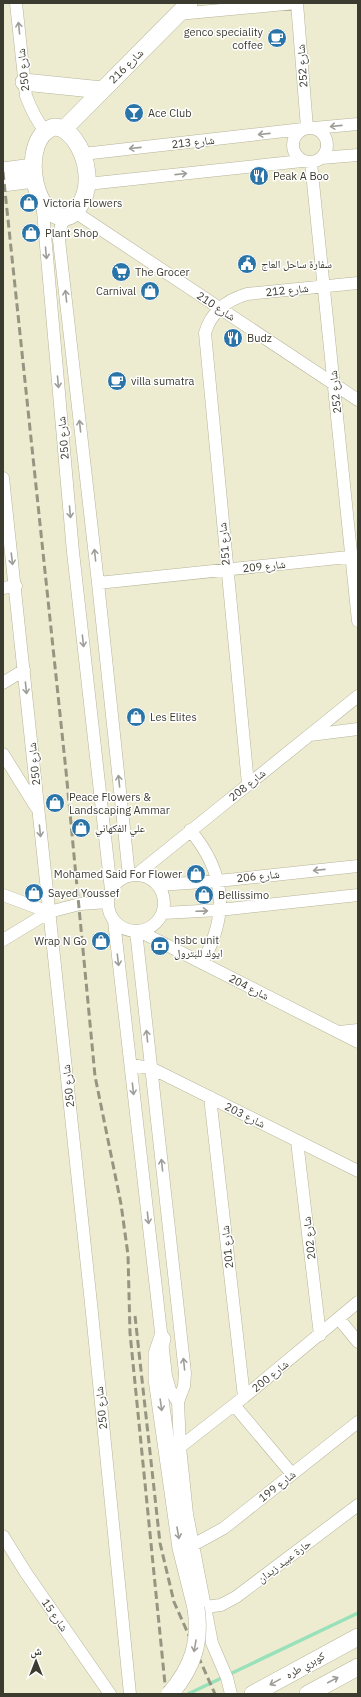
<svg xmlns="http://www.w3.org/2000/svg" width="361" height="1697" font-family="'IBM Plex Sans','Noto Naskh Arabic',sans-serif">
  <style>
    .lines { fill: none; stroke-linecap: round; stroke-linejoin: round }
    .stream { stroke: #99e1ba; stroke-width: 3.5 }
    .street-casing { stroke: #b6b499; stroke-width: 13 }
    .secondary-casing { stroke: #b6b499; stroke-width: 18 }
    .street { stroke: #fff; stroke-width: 12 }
    .secondary { stroke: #fff; stroke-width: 17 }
    .rail { stroke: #969581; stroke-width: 3; stroke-dasharray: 8 4; stroke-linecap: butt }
    .secondary-bridge-casing { stroke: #b6b499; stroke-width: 18; stroke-linecap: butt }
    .secondary-bridge { stroke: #fff; stroke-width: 17 }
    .oneway { stroke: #9e9d98 }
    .labels { text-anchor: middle; stroke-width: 3; stroke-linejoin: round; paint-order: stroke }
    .poi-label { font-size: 11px; fill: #3c3b30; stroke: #fff; text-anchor: start }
    .street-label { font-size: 11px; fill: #3c3b30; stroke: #fff }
  </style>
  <rect width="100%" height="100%" fill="#eeecd0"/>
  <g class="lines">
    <!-- stream -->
    <path class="stream" d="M 188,1694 L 358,1613"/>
    <!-- street casing -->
    <g class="street-casing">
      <path id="street" d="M 16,3 L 26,96 C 31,109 36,120 45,131
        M 297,3 L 307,128
        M 178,14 L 296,3
        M293 145a17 17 0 1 1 34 0a17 17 0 1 1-34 0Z
        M 314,128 L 358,124
        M 83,154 L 303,129
        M 321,158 L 358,155
        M 311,163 L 358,621
        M 87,184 L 302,161
        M 42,200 L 73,552 L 111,890
        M 75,212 L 358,400
        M 65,217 L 61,226 L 59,240 L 98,583 L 129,876
        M 3,478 L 92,1313 L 130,1694
        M 98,583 L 358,556
        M 3,588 L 16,586
        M 3,683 L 24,670
        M 310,735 L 358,729
        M 3,754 L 36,807
        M 248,784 L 205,333 C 211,312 227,300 247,294 L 358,283
        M 190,830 C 226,873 229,915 202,963
        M108 903a28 28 0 1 1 56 0a28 28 0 1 1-56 0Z
        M 136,875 L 358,696
        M 158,885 L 218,881 L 358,866
        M 3,895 L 49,912
        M 163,913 L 219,910 L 358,895
        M 114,921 L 166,1376 L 170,1390 L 178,1402
        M 136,931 L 185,1373 L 184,1386 L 178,1402 L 180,1447 L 187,1514 L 212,1643 L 227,1678 L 231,1694
        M 139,931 L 358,1042
        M 3,940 L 49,912 L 80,904 L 108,902
        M 339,1032 L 358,1030
        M 131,1065 L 151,1068 L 358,1171
        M 210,1097 L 244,1397
        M 297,1141 L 320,1335
        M 339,1319 L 358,1342
        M 234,1405 L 292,1474
        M 180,1447 L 244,1397 L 358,1302
        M 3,1536 L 26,1573 L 110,1694
        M 193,1545 L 224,1528 L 358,1422
        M 205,1607 L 221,1605 L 236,1597 L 358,1505"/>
    </g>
    <!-- secondary casing -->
    <g class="secondary-casing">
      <path id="secondary" d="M 24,82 L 102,90
        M 54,127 C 63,127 68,132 74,139 C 88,158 93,188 78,208 C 75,212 72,216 66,217 C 32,220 19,137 54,127 Z
        M 64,129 L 189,3
        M 3,171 L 33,167
        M 3,183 L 34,179
        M 162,1339 L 157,1354 L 157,1379 L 181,1548 L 196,1608
        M 253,1694 L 358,1637
        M 308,1694 L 358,1667"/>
    </g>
    <!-- street -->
    <use href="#street" class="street"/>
    <!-- secondary -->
    <use href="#secondary" class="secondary"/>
    <!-- rail -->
    <path class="rail" d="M 3,172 L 66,771 L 95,1076 L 121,1204 L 128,1255 L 130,1333 L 166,1694
      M 135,1316 L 160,1543 L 174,1602 L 215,1694"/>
    <!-- secondary-bridge casing -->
    <g class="secondary-bridge-casing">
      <path id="secondary-bridge" d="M 170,1694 C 193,1667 201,1642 196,1608"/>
    </g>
    <!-- secondary-bridge -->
    <use href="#secondary-bridge" class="secondary-bridge"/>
  </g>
  <!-- one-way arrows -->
  <defs><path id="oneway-shaft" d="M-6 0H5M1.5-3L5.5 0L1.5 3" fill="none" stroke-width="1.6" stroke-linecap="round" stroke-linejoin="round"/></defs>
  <g class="oneway">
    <use href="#oneway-shaft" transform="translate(19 28) rotate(-96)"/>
    <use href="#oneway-shaft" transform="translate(336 126) rotate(174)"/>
    <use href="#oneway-shaft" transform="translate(264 134) rotate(174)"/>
    <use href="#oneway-shaft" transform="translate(135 148) rotate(174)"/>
    <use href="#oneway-shaft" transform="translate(181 174) rotate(-6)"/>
    <use href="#oneway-shaft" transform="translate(46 253) rotate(85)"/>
    <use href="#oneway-shaft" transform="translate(66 296) rotate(-96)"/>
    <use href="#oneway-shaft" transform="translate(58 382) rotate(85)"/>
    <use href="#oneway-shaft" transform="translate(80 426) rotate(-96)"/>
    <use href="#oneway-shaft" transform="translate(70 512) rotate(85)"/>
    <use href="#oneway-shaft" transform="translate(95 555) rotate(-96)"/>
    <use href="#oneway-shaft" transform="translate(12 559) rotate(83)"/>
    <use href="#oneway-shaft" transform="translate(83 641) rotate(84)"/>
    <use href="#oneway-shaft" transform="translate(26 688) rotate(84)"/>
    <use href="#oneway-shaft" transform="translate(119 781) rotate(-96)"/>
    <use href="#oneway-shaft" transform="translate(40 831) rotate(84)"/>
    <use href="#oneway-shaft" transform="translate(319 870) rotate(174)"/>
    <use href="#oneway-shaft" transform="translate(202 911) rotate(-2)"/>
    <use href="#oneway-shaft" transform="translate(118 960) rotate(83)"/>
    <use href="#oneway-shaft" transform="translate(147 1036) rotate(-96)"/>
    <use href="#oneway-shaft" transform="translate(133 1089) rotate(84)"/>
    <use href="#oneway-shaft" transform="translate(162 1165) rotate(-96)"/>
    <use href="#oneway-shaft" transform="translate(148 1218) rotate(84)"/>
    <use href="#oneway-shaft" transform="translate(184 1364) rotate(-96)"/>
    <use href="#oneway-shaft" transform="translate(161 1405) rotate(82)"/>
    <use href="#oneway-shaft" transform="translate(178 1533) rotate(80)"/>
    <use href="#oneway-shaft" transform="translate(195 1646) rotate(100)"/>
    <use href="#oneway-shaft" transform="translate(333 1680) rotate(-28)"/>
    <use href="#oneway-shaft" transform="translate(275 1682) rotate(151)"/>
  </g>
  <!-- icons -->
  <defs>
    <g id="cafe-disc" transform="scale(1)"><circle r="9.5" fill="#2a74a7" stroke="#fff"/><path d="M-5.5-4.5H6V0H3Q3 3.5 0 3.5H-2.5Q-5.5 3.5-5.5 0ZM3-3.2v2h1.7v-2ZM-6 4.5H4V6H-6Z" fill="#fff"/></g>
    <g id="bar-disc" transform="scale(1)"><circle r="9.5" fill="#2a74a7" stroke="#fff"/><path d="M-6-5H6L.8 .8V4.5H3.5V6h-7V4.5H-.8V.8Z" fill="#fff"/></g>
    <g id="restaurant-disc" transform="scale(1)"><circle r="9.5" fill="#2a74a7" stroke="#fff"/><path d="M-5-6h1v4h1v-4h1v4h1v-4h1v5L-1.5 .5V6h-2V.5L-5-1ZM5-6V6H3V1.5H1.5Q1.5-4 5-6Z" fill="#fff"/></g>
    <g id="shop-disc" transform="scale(1)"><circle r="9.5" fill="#2a74a7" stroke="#fff"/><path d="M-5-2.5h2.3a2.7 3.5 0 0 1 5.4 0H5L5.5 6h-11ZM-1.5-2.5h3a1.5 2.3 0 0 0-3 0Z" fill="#fff"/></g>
    <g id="civic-disc" transform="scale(1)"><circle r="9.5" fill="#2a74a7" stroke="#fff"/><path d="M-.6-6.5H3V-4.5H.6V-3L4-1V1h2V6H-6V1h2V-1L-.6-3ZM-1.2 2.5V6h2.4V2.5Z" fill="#fff"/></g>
    <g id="supermarket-disc" transform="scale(1)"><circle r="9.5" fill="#2a74a7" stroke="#fff"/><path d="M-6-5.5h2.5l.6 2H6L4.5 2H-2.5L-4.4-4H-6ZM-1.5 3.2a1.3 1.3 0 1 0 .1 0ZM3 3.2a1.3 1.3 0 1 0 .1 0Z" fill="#fff"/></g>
    <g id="bank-disc" transform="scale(1)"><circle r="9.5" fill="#2a74a7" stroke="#fff"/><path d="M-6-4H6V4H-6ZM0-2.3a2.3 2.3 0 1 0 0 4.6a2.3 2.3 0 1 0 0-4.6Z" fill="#fff"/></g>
  </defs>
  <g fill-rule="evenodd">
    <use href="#cafe-disc" x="277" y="38"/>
    <use href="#bar-disc" x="134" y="113"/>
    <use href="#restaurant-disc" x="259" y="176"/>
    <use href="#shop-disc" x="29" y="203"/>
    <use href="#shop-disc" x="31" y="233"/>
    <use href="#civic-disc" x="247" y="264"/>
    <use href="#supermarket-disc" x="121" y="272"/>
    <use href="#shop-disc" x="150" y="291"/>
    <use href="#restaurant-disc" x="233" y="338"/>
    <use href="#cafe-disc" x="117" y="381"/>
    <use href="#shop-disc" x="136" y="717"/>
    <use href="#shop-disc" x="55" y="803"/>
    <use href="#shop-disc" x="81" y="828"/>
    <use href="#shop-disc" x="196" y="874"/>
    <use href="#shop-disc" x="34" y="893"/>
    <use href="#shop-disc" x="204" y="895"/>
    <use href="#shop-disc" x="101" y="941"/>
    <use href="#bank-disc" x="160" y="946"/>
  </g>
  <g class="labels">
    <!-- poi labels -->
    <g class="poi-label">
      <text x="263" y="36" text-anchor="end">genco speciality<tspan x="263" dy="13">coffee</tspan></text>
      <text x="148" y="117">Ace Club</text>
      <text x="273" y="180">Peak A Boo</text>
      <text x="43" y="207">Victoria Flowers</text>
      <text x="45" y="237">Plant Shop</text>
      <text x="261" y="268">سفارة ساحل العاج</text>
      <text x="135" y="276">The Grocer</text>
      <text x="136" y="295" text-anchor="end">Carnival</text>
      <text x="247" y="342">Budz</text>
      <text x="131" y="385">villa sumatra</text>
      <text x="150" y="721">Les Elites</text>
      <text x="69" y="801">Peace Flowers &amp;<tspan x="69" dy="13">Landscaping Ammar</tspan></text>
      <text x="95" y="832">علي الفكهاني</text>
      <text x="182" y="878" text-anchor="end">Mohamed Said For Flower</text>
      <text x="48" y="897">Sayed Youssef</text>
      <text x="218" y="899">Bellissimo</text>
      <text x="174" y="944">hsbc unit<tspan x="174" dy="13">ايوك للبترول</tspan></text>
      <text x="87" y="945" text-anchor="end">Wrap N Go</text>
    </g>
    <!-- street labels -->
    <g class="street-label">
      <text transform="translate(126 66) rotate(-45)" y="4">شارع 216</text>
      <text transform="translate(302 66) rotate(-94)" y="4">شارع 252</text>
      <text transform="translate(23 70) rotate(-96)" y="4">شارع 250</text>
      <text transform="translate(193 142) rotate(-6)" y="4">شارع 213</text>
      <text transform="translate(287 290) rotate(-6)" y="4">شارع 212</text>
      <text transform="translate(216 306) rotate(33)" y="4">شارع 210</text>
      <text transform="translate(335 392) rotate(-96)" y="4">شارع 252</text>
      <text transform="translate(63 438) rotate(-95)" y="4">شارع 250</text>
      <text transform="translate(224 544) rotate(-95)" y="4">شارع 251</text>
      <text transform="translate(264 566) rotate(-6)" y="4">شارع 209</text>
      <text transform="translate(34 764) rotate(-96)" y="4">شارع 250</text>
      <text transform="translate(247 785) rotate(-39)" y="4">شارع 208</text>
      <text transform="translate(258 876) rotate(-6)" y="4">شارع 206</text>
      <text transform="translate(249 987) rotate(27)" y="4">شارع 204</text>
      <text transform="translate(68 1086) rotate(-96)" y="4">شارع 250</text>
      <text transform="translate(245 1115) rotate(26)" y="4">شارع 203</text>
      <text transform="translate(309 1238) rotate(-97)" y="4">شارع 202</text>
      <text transform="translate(227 1247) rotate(-96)" y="4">شارع 201</text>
      <text transform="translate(270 1376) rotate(-39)" y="4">شارع 200</text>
      <text transform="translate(101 1408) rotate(-96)" y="4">شارع 250</text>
      <text transform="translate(277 1486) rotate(-38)" y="4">شارع 199</text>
      <text transform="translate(284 1561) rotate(-37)" y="4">حارة عبيد زيدان</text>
      <text transform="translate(55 1615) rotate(55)" y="4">شارع 15</text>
      <text transform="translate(305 1665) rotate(-29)" y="4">كوبري طره</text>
    </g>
  </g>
  <!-- border -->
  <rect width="361" height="1697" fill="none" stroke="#3c3b30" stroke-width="8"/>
  <!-- north arrow -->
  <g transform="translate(36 1661)" stroke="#ffffff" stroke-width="3" paint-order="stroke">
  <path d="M0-3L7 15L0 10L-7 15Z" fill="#3c3b30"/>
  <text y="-6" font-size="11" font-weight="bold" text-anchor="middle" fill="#3c3b30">ش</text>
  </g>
</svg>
